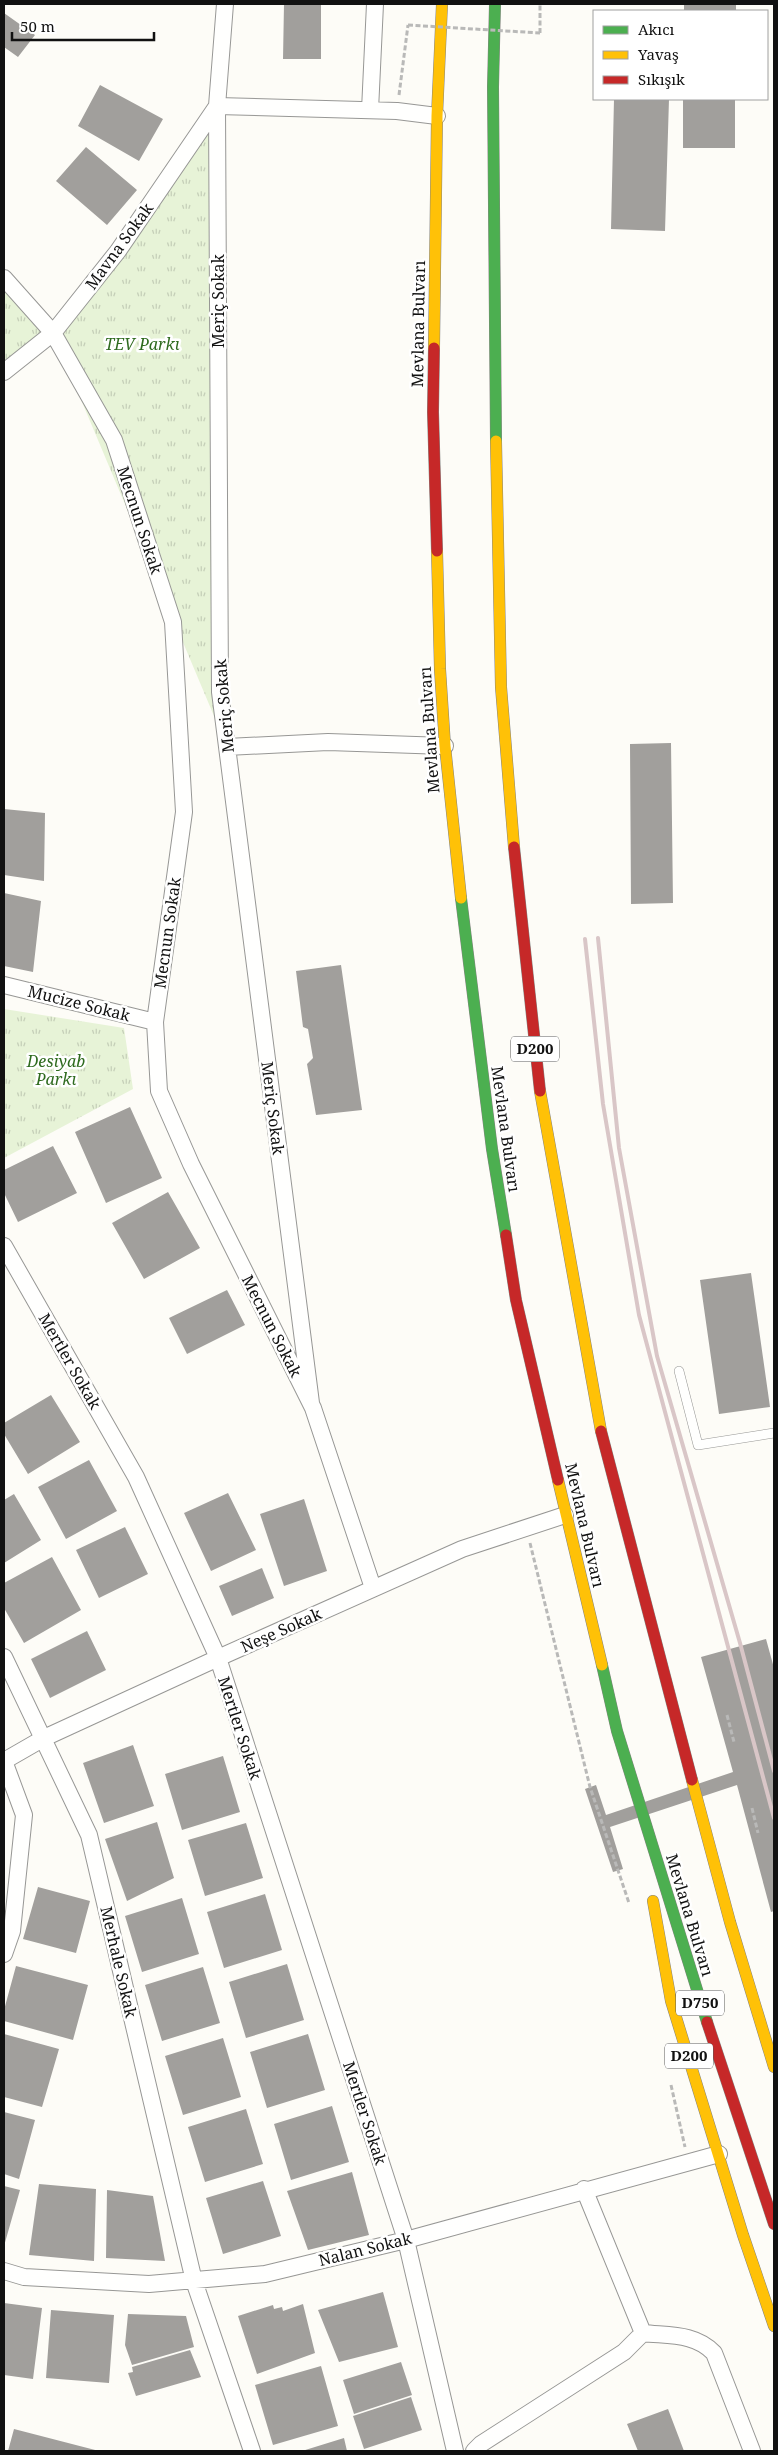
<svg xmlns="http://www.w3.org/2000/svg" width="778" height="2455" font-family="'Noto Serif',serif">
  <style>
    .grass { fill: url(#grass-tufts) }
    .building { fill: #a19f9c }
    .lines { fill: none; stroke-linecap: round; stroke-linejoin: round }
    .lane-casing { stroke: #979795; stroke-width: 10 }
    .street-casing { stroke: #979795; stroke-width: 18 }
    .fast-casing { stroke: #858482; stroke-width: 12 }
    .slow-casing { stroke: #858482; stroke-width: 12 }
    .jam-casing { stroke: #858482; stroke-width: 12 }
    .path { stroke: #b9b9b8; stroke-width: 3; stroke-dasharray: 5 2.5; stroke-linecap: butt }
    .lane { stroke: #fffffe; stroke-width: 9 }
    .street { stroke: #fffffe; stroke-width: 16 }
    .fast { stroke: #4caf50; stroke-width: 11 }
    .slow { stroke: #ffc107; stroke-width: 11 }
    .jam { stroke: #c62828; stroke-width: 11 }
    .rail { stroke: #d9c6c7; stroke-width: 4 }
    .path-bridge { stroke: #b9b9b8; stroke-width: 3; stroke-dasharray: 5 2.5; stroke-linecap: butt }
    .labels { text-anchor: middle; stroke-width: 5; stroke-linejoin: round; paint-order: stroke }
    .shield { fill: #fff; stroke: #585858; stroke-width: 1 }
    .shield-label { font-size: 15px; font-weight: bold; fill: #111 }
    .street-label { font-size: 16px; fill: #111; stroke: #fff }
    .park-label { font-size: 16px; font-style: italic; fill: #2f6b1f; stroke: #fff }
  </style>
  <defs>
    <pattern id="grass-tufts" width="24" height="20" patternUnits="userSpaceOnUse" patternTransform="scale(1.25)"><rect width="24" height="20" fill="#e7f3d7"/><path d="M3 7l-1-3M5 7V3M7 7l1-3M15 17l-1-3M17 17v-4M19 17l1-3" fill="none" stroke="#c5cfb8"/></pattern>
  </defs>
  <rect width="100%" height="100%" fill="#fdfcf7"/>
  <!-- grass -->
  <path class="grass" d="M 217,106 L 227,747 L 53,333 L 4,373 L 4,285 L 53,333 Z
    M 4,1009 L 124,1028 L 133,1089 L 4,1158 Z"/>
  <!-- building -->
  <path class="building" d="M 284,4 L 321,4 L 321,59 L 283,59 Z
    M 684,4 L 736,4 L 736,11 L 684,11 Z
    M 4,13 L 35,35 L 18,57 L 4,47 Z
    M 100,85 L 163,119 L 139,161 L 78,126 Z
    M 614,99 L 669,99 L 665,231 L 611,229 Z
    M 683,99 L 735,99 L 735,148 L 683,148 Z
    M 86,147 L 137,190 L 107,225 L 56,181 Z
    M 671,743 L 673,903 L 631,904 L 630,744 Z
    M 4,809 L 45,813 L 44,881 L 4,875 Z
    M 4,893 L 41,901 L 33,972 L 4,966 Z
    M 341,965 L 362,1110 L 316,1115 L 307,1064 L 313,1058 L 308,1029 L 303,1027 L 296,971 Z
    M 130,1107 L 162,1178 L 106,1203 L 75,1132 Z
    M 53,1146 L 77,1193 L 18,1222 L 4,1193 L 4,1170 Z
    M 168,1192 L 200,1248 L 144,1279 L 112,1223 Z
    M 751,1273 L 770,1407 L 719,1414 L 700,1280 Z
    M 227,1290 L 245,1325 L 187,1354 L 169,1318 Z
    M 51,1395 L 80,1442 L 28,1474 L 4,1434 L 4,1423 Z
    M 89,1460 L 117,1511 L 66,1539 L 38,1487 Z
    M 228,1493 L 256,1550 L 211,1571 L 184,1513 Z
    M 14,1494 L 41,1540 L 4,1563 L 4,1500 Z
    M 304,1499 L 327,1571 L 284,1586 L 260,1514 Z
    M 125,1527 L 148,1574 L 99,1598 L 76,1550 Z
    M 52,1557 L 81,1610 L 24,1643 L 4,1608 L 4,1583 Z
    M 262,1568 L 274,1598 L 232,1616 L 219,1586 Z
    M 87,1631 L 106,1670 L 50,1698 L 31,1659 Z
    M 766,1639 L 774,1668 L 774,1911 L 771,1912 L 737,1785 L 610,1827 L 623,1869 L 613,1872 L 585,1789 L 596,1785 L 606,1815 L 733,1772 L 701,1657 Z
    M 133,1745 L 154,1806 L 104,1823 L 83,1763 Z
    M 223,1756 L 240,1812 L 182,1830 L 165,1774 Z
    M 157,1822 L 174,1878 L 127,1901 L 105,1839 Z
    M 246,1823 L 263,1878 L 205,1896 L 188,1840 Z
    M 38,1887 L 90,1901 L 76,1953 L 23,1939 Z
    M 265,1894 L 282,1950 L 224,1968 L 207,1912 Z
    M 182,1898 L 199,1954 L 142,1972 L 125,1916 Z
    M 287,1964 L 304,2020 L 246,2038 L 229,1982 Z
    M 16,1966 L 88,1985 L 73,2040 L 4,2021 L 4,2010 Z
    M 203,1967 L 220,2023 L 162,2041 L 145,1985 Z
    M 4,2034 L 59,2049 L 42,2107 L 4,2097 Z
    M 308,2034 L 325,2090 L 267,2108 L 250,2052 Z
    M 223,2038 L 241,2097 L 183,2115 L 165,2056 Z
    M 332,2106 L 349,2162 L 291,2180 L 274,2124 Z
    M 246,2109 L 263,2164 L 205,2182 L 188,2127 Z
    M 4,2112 L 35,2120 L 19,2179 L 4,2174 Z
    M 352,2172 L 369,2235 L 308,2250 L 287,2191 Z
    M 263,2181 L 281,2236 L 223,2254 L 206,2198 Z
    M 39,2184 L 96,2189 L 94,2261 L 29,2255 Z
    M 4,2186 L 20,2190 L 4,2246 Z
    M 107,2190 L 153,2196 L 165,2261 L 106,2258 Z
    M 383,2292 L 398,2347 L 339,2362 L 318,2310 Z
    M 4,2303 L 42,2308 L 33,2379 L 4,2375 Z
    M 303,2304 L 315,2353 L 257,2374 L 238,2316 L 273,2305 L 274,2309 L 282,2307 L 283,2311 Z
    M 51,2310 L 114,2315 L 109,2383 L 46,2378 Z
    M 128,2314 L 186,2316 L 194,2347 L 132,2365 L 125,2345 Z
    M 190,2350 L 201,2377 L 136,2396 L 128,2373 L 133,2372 L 132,2367 Z
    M 401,2362 L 412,2395 L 354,2414 L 343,2380 Z
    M 321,2366 L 338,2426 L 273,2445 L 255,2385 Z
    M 411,2397 L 422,2430 L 364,2449 L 353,2416 Z
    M 668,2409 L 684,2451 L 638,2451 L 627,2424 Z
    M 14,2429 L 99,2451 L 8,2451 Z
    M 344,2438 L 347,2451 L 302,2451 Z"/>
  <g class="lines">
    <!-- lane casing -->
    <g class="lane-casing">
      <path id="lane" d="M 679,1371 L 698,1445 L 774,1433"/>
    </g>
    <!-- street casing -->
    <g class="street-casing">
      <path id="street" d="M 225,4 L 217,106 L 220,692 L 311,1403
        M 370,110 L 375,4
        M 4,278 L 53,333 L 114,440 L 173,622 L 184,812 L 155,1022 L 159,1091 L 191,1164 L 313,1408 L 373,1588
        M 4,372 L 53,333 L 118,251 L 217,106 L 397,111 L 437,116
        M 227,747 L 328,742 L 445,746
        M 4,985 L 155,1022
        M 4,1246 L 136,1477 L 218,1658 L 406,2240 L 455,2451
        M 4,1657 L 89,1835 L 194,2281 L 252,2451
        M 4,1761 L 44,1738 L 218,1658 L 462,1549 L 565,1515
        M 4,1761 L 24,1815 L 12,1931 L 4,1954
        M 584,2189 L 643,2333
        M 4,2271 L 24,2277 L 149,2284 L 265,2274 L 406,2240 L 719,2154
        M 643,2333 C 669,2336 695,2333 714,2353 L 752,2451
        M 474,2451 L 481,2444 L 624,2352 L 643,2333"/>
    </g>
    <!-- fast casing -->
    <g class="fast-casing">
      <path id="fast" d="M 495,4 L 493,87 L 496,441
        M 461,898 L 492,1149 L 506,1235
        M 602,1665 L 617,1731 L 707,2022"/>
    </g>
    <!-- slow casing -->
    <g class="slow-casing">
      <path id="slow" d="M 434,348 L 437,116 L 442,4
        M 496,441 L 501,687 L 514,847
        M 437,551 L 440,669 L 445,746 L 461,898
        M 540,1091 L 601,1431
        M 558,1480 L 602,1665
        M 692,1780 L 730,1922 L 774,2067
        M 653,1901 L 671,2001 L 743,2235 L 774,2326"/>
    </g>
    <!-- jam casing -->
    <g class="jam-casing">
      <path id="jam" d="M 434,348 L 433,412 L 437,551
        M 514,847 L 540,1091
        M 506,1235 L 516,1300 L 558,1480
        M 601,1431 L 692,1780
        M 707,2022 L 774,2224"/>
    </g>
    <!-- path -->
    <path class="path" d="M 540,33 L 540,4
      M 399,95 L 408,25
      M 530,1543 L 590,1787 L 629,1903
      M 727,1715 L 734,1742
      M 752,1808 L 758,1833
      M 671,2085 L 685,2147"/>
    <!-- lane -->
    <use href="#lane" class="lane"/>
    <!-- street -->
    <use href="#street" class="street"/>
    <!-- fast -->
    <use href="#fast" class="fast"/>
    <!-- slow -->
    <use href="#slow" class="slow"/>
    <!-- jam -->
    <use href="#jam" class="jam"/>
    <!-- rail -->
    <path class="rail" d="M 598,938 L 619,1148 L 657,1356 L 740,1643 L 774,1771
      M 585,939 L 603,1104 L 639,1315 L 774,1818"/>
    <!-- path-bridge -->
    <path class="path-bridge" d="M 408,25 L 540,33"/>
  </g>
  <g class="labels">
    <!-- shield labels -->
    <g class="shield">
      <rect x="511" y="1036.5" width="48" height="25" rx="4"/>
      <rect x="676" y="1990.5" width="48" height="25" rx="4"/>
      <rect x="665" y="2043.5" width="48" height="25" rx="4"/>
    </g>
    <g class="shield-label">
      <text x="535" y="1054">D200</text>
      <text x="700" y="2008">D750</text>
      <text x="689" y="2061">D200</text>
    </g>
    <!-- street labels -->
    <g class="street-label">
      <text transform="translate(119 246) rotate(-54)" y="6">Mavna Sokak</text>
      <text transform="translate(218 301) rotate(-90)" y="6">Meriç Sokak</text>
      <text transform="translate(418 324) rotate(-89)" y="6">Mevlana Bulvarı</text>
      <text transform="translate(140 520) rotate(72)" y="6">Mecnun Sokak</text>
      <text transform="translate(224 706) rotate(-95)" y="6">Meriç Sokak</text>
      <text transform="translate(429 730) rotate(-94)" y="6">Mevlana Bulvarı</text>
      <text transform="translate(167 933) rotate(-82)" y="6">Mecnun Sokak</text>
      <text transform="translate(79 1003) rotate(14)" y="6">Mucize Sokak</text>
      <text transform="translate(273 1108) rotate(83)" y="6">Meriç Sokak</text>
      <text transform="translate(506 1129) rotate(82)" y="6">Mevlana Bulvarı</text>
      <text transform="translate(272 1326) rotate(63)" y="6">Mecnun Sokak</text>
      <text transform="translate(70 1361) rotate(60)" y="6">Mertler Sokak</text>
      <text transform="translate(585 1525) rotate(77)" y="6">Mevlana Bulvarı</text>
      <text transform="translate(281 1630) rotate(-24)" y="6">Neşe Sokak</text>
      <text transform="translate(240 1728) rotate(72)" y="6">Mertler Sokak</text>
      <text transform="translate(690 1915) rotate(73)" y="6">Mevlana Bulvarı</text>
      <text transform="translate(119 1962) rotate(77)" y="6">Merhale Sokak</text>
      <text transform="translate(365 2113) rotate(72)" y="6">Mertler Sokak</text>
      <text transform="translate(365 2249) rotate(-14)" y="6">Nalan Sokak</text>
    </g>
    <!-- park labels -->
    <g class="park-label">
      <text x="142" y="350">TEV Parkı</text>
      <text x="56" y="1067">Desiyab<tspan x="56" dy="18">Parkı</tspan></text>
    </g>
  </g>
  <!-- border -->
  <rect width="778" height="2455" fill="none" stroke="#111111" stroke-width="10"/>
  <!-- legend -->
  <rect x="593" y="10" width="175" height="90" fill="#ffffff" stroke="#a0a0a0"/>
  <rect x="603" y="26" width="25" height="8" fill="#4caf50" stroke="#a0a0a0"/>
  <text x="638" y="35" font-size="15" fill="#111111">Akıcı</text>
  <rect x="603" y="51" width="25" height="8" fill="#ffc107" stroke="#a0a0a0"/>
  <text x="638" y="60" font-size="15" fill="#111111">Yavaş</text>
  <rect x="603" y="76" width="25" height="8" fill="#c62828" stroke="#a0a0a0"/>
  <text x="638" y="85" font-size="15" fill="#111111">Sıkışık</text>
  <!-- scale -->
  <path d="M12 32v8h142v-8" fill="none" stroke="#111111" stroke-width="2.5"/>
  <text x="20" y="32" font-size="15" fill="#111111" stroke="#ffffff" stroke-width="4" paint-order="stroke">50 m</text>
</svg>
